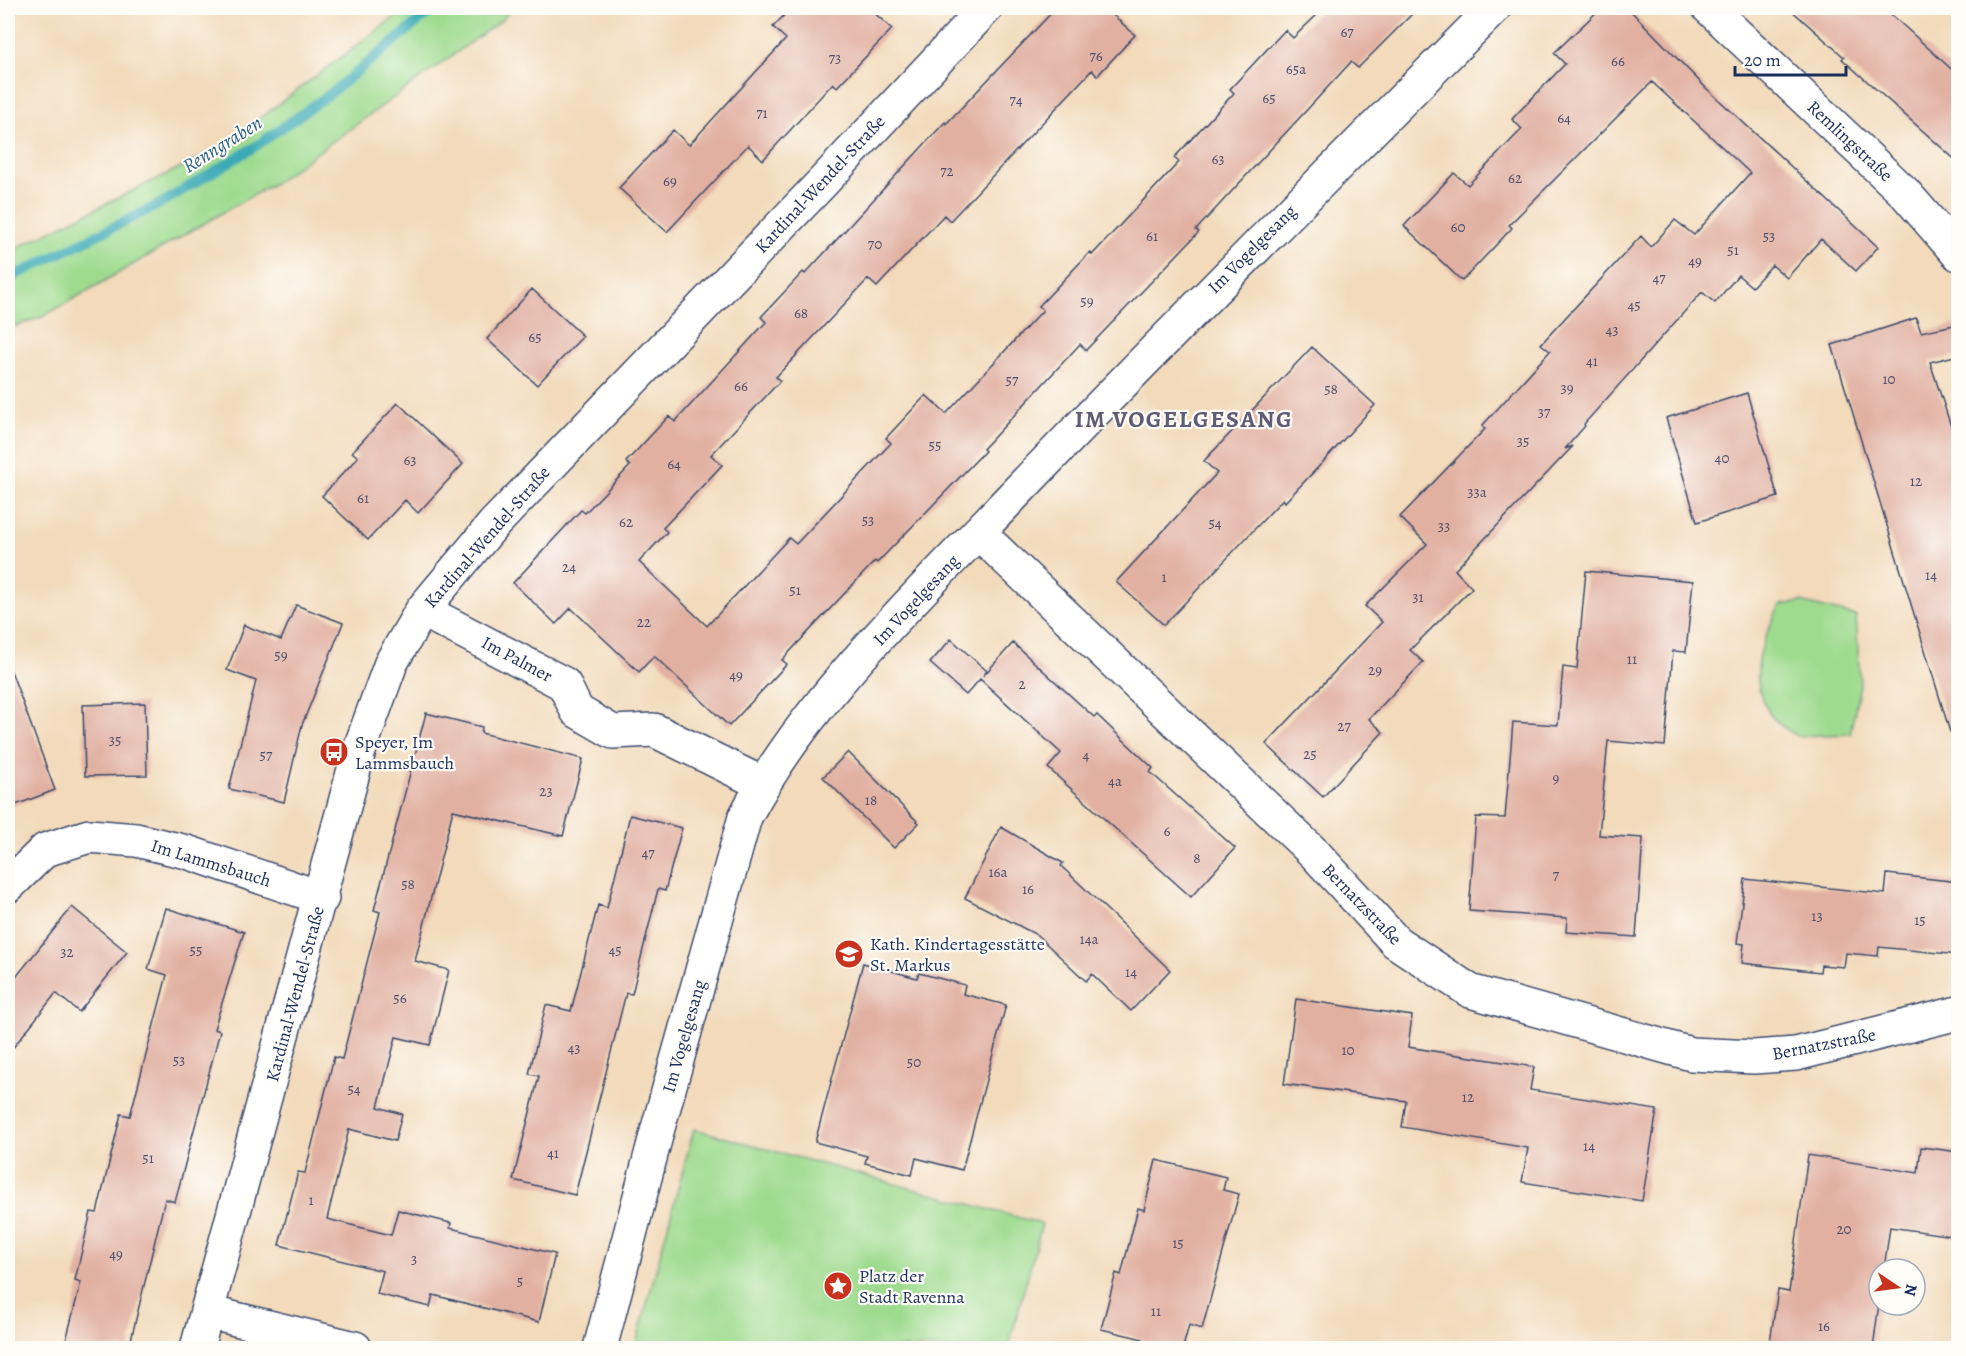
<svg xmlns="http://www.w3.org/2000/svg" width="1966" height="1356" font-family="Alegreya,serif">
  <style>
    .green { fill: #9fdb8f; stroke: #5d8576; stroke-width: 1.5 }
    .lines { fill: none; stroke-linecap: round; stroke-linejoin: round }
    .stream { stroke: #3aaab6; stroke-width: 10 }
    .building { fill: #e1b0a1 }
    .minor-casing { stroke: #3b496c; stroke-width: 36 }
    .minor { stroke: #fff; stroke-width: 33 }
    .labels { text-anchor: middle; stroke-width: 4.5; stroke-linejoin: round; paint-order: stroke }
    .number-label { font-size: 15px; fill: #4c4f6f }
    .street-label { font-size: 18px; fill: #1b2f5e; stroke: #fdfcf7 }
    .poi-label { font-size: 18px; fill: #1b2f5e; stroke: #fdfcf7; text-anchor: start }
    .water-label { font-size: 20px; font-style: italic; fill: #276081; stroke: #fdfcf7 }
    .district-label { font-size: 24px; font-weight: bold; letter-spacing: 1.5px; fill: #605c75; stroke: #fdfcf7 }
  </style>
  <rect width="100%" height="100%" fill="#fdfcf7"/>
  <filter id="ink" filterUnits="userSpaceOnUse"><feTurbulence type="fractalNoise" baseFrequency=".0167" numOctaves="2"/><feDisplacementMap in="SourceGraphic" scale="12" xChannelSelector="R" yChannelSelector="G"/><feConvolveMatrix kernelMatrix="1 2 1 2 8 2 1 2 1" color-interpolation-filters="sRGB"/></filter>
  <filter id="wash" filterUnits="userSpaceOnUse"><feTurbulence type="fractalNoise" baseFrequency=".008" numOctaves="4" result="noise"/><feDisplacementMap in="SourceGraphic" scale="24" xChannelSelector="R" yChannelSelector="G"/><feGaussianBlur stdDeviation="1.35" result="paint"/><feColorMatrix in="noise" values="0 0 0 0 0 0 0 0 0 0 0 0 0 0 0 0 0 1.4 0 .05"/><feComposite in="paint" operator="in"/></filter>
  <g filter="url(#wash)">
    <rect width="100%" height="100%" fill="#f2daba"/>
    <!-- green -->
    <path class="green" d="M 407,8 L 514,8 L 499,22 L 276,182 L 42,317 L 8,329 L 8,252 L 220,148 Z
      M 1801,602 L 1856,616 L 1860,684 L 1850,734 L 1796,736 C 1788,730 1776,723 1771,715 C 1745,680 1762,640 1780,605 Z
      M 694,1129 L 1042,1224 L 1008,1348 L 635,1348 Z"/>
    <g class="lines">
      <!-- stream -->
      <path class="stream" d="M 8,279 L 160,204 L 256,146 L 331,93 L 435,8"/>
    </g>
    <g id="blocks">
      <!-- building -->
      <path class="building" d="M 791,8 L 869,8 L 892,29 L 837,87 L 833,83 L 763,160 L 748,145 L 667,232 L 619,188 L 673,130 L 689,145 L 786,39 L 773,27 Z
        M 1056,8 L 1105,8 L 1135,35 L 1097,76 L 1092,70 L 950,221 L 944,215 L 877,287 L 868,279 L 776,377 L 780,381 L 711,455 L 722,465 L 663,528 L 667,532 L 639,562 L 707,626 L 789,538 L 796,544 L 891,443 L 886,438 L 926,395 L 946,414 L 1043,310 L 1039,306 L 1090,252 L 1092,255 L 1179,162 L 1174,158 L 1234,93 L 1230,89 L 1285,30 L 1293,38 L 1324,8 L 1418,8 L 1358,68 L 1351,62 L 1196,230 L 1199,232 L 1086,350 L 1080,344 L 983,449 L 985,451 L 877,563 L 875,561 L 782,660 L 787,664 L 729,726 L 654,656 L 639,672 L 571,608 L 556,624 L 513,583 L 581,510 L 585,513 L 630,466 L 626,462 L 669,416 L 675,422 L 766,322 L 761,317 L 803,272 L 805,274 L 945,122 L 946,124 Z
        M 1601,8 L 1628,8 L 1706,88 L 1878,247 L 1856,271 L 1821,239 L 1787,278 L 1772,265 L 1752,287 L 1738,275 L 1715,303 L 1702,292 L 1584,424 L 1585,426 L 1565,449 L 1573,446 L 1455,570 L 1472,588 L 1410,650 L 1423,662 L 1369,719 L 1383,732 L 1323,797 L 1266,744 L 1382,622 L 1365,606 L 1427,544 L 1400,517 L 1485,429 L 1482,426 L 1550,351 L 1541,344 L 1641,236 L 1651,247 L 1675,220 L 1694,235 L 1750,173 L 1652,82 L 1509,225 L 1512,228 L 1462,281 L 1404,226 L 1454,173 L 1468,185 L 1522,129 L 1512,119 L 1565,64 L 1554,53 Z
        M 1789,8 L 1884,8 L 1959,76 L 1959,163 L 1842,59 L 1844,57 Z
        M 532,289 L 583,336 L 537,385 L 487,339 Z
        M 1916,318 L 1921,332 L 1959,324 L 1959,355 L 1930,362 L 1959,451 L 1959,731 L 1950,732 L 1832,345 Z
        M 1312,347 L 1375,405 L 1324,461 L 1285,502 L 1283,499 L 1164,625 L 1116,582 L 1217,473 L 1204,461 Z
        M 1747,393 L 1778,497 L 1697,522 L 1666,418 Z
        M 398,403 L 463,464 L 418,513 L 405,500 L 368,540 L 322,496 L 358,457 L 352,452 Z
        M 1586,571 L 1693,581 L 1686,652 L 1673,651 L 1665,746 L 1608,741 L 1599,835 L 1643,838 L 1636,937 L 1566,932 L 1567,918 L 1469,911 L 1476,817 L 1505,818 L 1513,722 L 1558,725 L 1563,667 L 1577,669 Z
        M 296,605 L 343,623 L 302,725 L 284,802 L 229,789 L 256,681 L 227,670 L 244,625 L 281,640 Z
        M 951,639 L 987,671 L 983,676 L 1013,643 L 1094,717 L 1097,715 L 1153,768 L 1150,772 L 1235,848 L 1191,897 L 1048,768 L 1061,753 L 980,679 L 966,695 L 930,663 Z
        M 11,671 L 55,790 L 8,808 L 8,672 Z
        M 145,703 L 147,775 L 85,776 L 83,705 Z
        M 426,713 L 482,727 L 481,733 L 583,759 L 563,836 L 453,810 L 415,961 L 449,970 L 430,1045 L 396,1037 L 378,1107 L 402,1114 L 395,1141 L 349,1129 L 327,1219 L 391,1235 L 398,1210 L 451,1223 L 450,1228 L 555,1254 L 539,1322 L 433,1295 L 430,1307 L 377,1294 L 383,1271 L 279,1245 L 298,1172 L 305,1173 L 334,1057 L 342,1059 L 380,912 L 374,910 Z
        M 848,752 L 919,823 L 894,848 L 823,777 Z
        M 630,815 L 682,828 L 665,891 L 658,889 L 632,994 L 626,993 L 575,1195 L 513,1180 L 539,1076 L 529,1074 L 546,1005 L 571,1011 L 598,905 L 607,908 Z
        M 1001,827 L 1063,863 L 1061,866 L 1170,970 L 1131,1011 L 1092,974 L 1086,981 L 1037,935 L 965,898 Z
        M 1887,874 L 1959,882 L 1959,955 L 1879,947 L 1878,956 L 1846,953 L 1844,967 L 1821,965 L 1820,972 L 1742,963 L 1744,944 L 1737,943 L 1745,879 L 1885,894 Z
        M 72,907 L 127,952 L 79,1012 L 56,993 L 8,1054 L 8,987 Z
        M 166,908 L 244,932 L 214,1029 L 220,1031 L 175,1202 L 165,1199 L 129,1348 L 64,1348 L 81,1282 L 75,1280 L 91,1212 L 97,1213 L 121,1114 L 130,1116 L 167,975 L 148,969 Z
        M 863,963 L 917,978 L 919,973 L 965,985 L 963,994 L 1006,1005 L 962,1170 L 916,1158 L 912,1175 L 865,1163 L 867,1156 L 815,1142 Z
        M 1296,999 L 1412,1016 L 1408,1047 L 1534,1067 L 1530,1090 L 1657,1110 L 1642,1201 L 1522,1182 L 1528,1148 L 1402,1127 L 1406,1101 L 1284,1084 Z
        M 1921,1147 L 1959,1152 L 1959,1237 L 1890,1227 L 1884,1269 L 1879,1269 L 1879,1303 L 1873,1348 L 1769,1348 L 1778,1290 L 1789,1292 L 1808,1155 L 1918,1173 Z
        M 1156,1160 L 1226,1177 L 1223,1190 L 1239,1194 L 1202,1329 L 1189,1325 L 1183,1348 L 1141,1348 L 1143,1339 L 1101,1329 L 1116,1273 L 1121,1275 L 1138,1208 L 1144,1210 Z"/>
    </g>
  </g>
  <g filter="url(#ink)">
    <use href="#blocks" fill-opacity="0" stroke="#3b496c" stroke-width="1.5"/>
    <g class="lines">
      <!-- minor casing -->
      <g class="minor-casing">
        <path id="minor" d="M 1709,8 L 1905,193 L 1958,254
          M 979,533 L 1315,854 L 1396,942 L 1470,991 L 1691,1054 L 1754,1057 L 1796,1054 L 1958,1013
          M 422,610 L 564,684 L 577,711 L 613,732 L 654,730 L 763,784
          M 8,886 L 45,850 L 89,836 L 136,840 L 187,852 L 322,898
          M 207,1312 L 355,1348
          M 197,1348 L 359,751 L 391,663 L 422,610 L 493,525 L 821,184 L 986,8
          M 600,1348 L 658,1128 L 745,817 C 805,701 921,593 1011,498 C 1170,333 1332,170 1494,8"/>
      </g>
      <!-- minor -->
      <use href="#minor" class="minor"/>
    </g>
  </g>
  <!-- icons -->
  <defs>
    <g id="bus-disc" transform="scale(1.5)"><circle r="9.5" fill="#c8321e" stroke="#fdfcf7"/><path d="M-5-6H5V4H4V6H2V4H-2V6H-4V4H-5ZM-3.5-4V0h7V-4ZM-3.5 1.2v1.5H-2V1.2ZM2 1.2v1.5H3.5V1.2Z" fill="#fff"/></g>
    <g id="school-disc" transform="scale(1.5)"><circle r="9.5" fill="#c8321e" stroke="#fdfcf7"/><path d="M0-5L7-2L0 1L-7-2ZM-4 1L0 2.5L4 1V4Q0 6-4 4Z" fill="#fff"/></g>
    <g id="sight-disc" transform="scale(1.5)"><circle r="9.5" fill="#c8321e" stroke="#fdfcf7"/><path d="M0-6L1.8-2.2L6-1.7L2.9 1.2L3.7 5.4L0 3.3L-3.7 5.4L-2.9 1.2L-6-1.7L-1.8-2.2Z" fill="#fff"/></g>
  </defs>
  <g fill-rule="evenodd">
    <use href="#bus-disc" x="334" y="752"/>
    <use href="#school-disc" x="849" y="954"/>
    <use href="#sight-disc" x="838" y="1286"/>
  </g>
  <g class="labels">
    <!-- number labels -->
    <g class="number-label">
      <text x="1347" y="37">67</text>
      <text x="1096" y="61">76</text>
      <text x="835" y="63">73</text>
      <text x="1618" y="66">66</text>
      <text x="1296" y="74">65a</text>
      <text x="1269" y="103">65</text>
      <text x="1016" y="105">74</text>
      <text x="762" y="118">71</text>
      <text x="1564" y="123">64</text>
      <text x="1218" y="164">63</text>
      <text x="947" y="176">72</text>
      <text x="1515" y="183">62</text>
      <text x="670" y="186">69</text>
      <text x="1458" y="232">60</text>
      <text x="1152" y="241">61</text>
      <text x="1769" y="241">53</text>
      <text x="875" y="249">70</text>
      <text x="1733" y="255">51</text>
      <text x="1695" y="266">49</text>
      <text x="1659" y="283">47</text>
      <text x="1087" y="306">59</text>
      <text x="1634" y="310">45</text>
      <text x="801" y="318">68</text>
      <text x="1612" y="335">43</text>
      <text x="535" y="342">65</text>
      <text x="1592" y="366">41</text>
      <text x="1889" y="384">10</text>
      <text x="1012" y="385">57</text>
      <text x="741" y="391">66</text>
      <text x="1567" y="393">39</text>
      <text x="1331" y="394">58</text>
      <text x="1544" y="417">37</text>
      <text x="1523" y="446">35</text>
      <text x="935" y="450">55</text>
      <text x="1722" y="463">40</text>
      <text x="410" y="465">63</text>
      <text x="674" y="469">64</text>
      <text x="1916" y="486">12</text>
      <text x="1477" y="497">33a</text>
      <text x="363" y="503">61</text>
      <text x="868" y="525">53</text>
      <text x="626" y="527">62</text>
      <text x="1215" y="528">54</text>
      <text x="1444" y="531">33</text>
      <text x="569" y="572">24</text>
      <text x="1931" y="580">14</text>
      <text x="1164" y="582">1</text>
      <text x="795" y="595">51</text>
      <text x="1418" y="602">31</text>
      <text x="644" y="627">22</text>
      <text x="281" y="660">59</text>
      <text x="1632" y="664">11</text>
      <text x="1375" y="675">29</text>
      <text x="736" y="680">49</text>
      <text x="1022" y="689">2</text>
      <text x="1344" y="731">27</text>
      <text x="115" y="745">35</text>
      <text x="1310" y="759">25</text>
      <text x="266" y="760">57</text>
      <text x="1086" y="760">4</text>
      <text x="1556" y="783">9</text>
      <text x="1115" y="786">4a</text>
      <text x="546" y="796">23</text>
      <text x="871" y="805">18</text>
      <text x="1167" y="836">6</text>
      <text x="648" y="858">47</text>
      <text x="1197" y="863">8</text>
      <text x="998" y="877">16a</text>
      <text x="1556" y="880">7</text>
      <text x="408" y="889">58</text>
      <text x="1028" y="894">16</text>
      <text x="1817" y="921">13</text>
      <text x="1920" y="925">15</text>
      <text x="1089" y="944">14a</text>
      <text x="196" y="955">55</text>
      <text x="615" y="955">45</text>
      <text x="67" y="957">32</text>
      <text x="1131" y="977">14</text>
      <text x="400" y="1003">56</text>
      <text x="574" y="1053">43</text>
      <text x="1348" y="1055">10</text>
      <text x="179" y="1065">53</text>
      <text x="914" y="1067">50</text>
      <text x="354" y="1094">54</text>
      <text x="1468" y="1102">12</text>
      <text x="1589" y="1151">14</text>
      <text x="553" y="1158">41</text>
      <text x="148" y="1163">51</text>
      <text x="311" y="1205">1</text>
      <text x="1844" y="1234">20</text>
      <text x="1178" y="1248">15</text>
      <text x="116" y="1259">49</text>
      <text x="414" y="1264">3</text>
      <text x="520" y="1286">5</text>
      <text x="1156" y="1316">11</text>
      <text x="1824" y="1331">16</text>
    </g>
    <!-- street labels -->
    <g class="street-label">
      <text transform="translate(1850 141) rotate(43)" y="6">Remlingstraße</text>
      <text transform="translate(820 184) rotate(-47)" y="6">Kardinal-Wendel-Straße</text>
      <text transform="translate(1252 249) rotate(-45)" y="6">Im Vogelgesang</text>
      <text transform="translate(487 537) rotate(-49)" y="6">Kardinal-Wendel-Straße</text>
      <text transform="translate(916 600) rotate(-47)" y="6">Im Vogelgesang</text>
      <text transform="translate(517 659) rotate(28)" y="6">Im Palmer</text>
      <text transform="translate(211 863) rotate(17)" y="6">Im Lammsbauch</text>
      <text transform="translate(1362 904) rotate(46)" y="6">Bernatzstraße</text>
      <text transform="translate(295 994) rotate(-75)" y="6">Kardinal-Wendel-Straße</text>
      <text transform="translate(684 1036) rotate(-74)" y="6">Im Vogelgesang</text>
      <text transform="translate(1824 1044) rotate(-11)" y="6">Bernatzstraße</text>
    </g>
    <!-- poi labels -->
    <g class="poi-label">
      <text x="355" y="748">Speyer, Im<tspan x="355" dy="21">Lammsbauch</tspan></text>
      <text x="870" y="950">Kath. Kindertagesstätte<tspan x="870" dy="21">St. Markus</tspan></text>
      <text x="859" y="1282">Platz der<tspan x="859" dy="21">Stadt Ravenna</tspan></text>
    </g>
    <!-- water labels -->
    <g class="water-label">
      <text transform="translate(222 144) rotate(-32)" y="7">Renngraben</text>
    </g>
    <!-- district labels -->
    <g class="district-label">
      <text x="1184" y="427">IM VOGELGESANG</text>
    </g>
  </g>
  <!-- margin -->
  <rect width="1966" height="1356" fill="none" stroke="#fdfcf7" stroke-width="30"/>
  <!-- north arrow -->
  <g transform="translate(1897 1287) rotate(103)"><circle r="28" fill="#fdfcf7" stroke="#a3aaba" stroke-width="1.5"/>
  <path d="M0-4.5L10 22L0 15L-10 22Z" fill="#c8321e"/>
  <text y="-9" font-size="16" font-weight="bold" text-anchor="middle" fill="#1b2f5e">N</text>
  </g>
  <!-- scale -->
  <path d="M1735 66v9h111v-9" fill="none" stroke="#1b2f5e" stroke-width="3"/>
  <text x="1744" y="66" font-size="18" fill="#1b2f5e" stroke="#fdfcf7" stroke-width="4.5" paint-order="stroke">20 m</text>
</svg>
